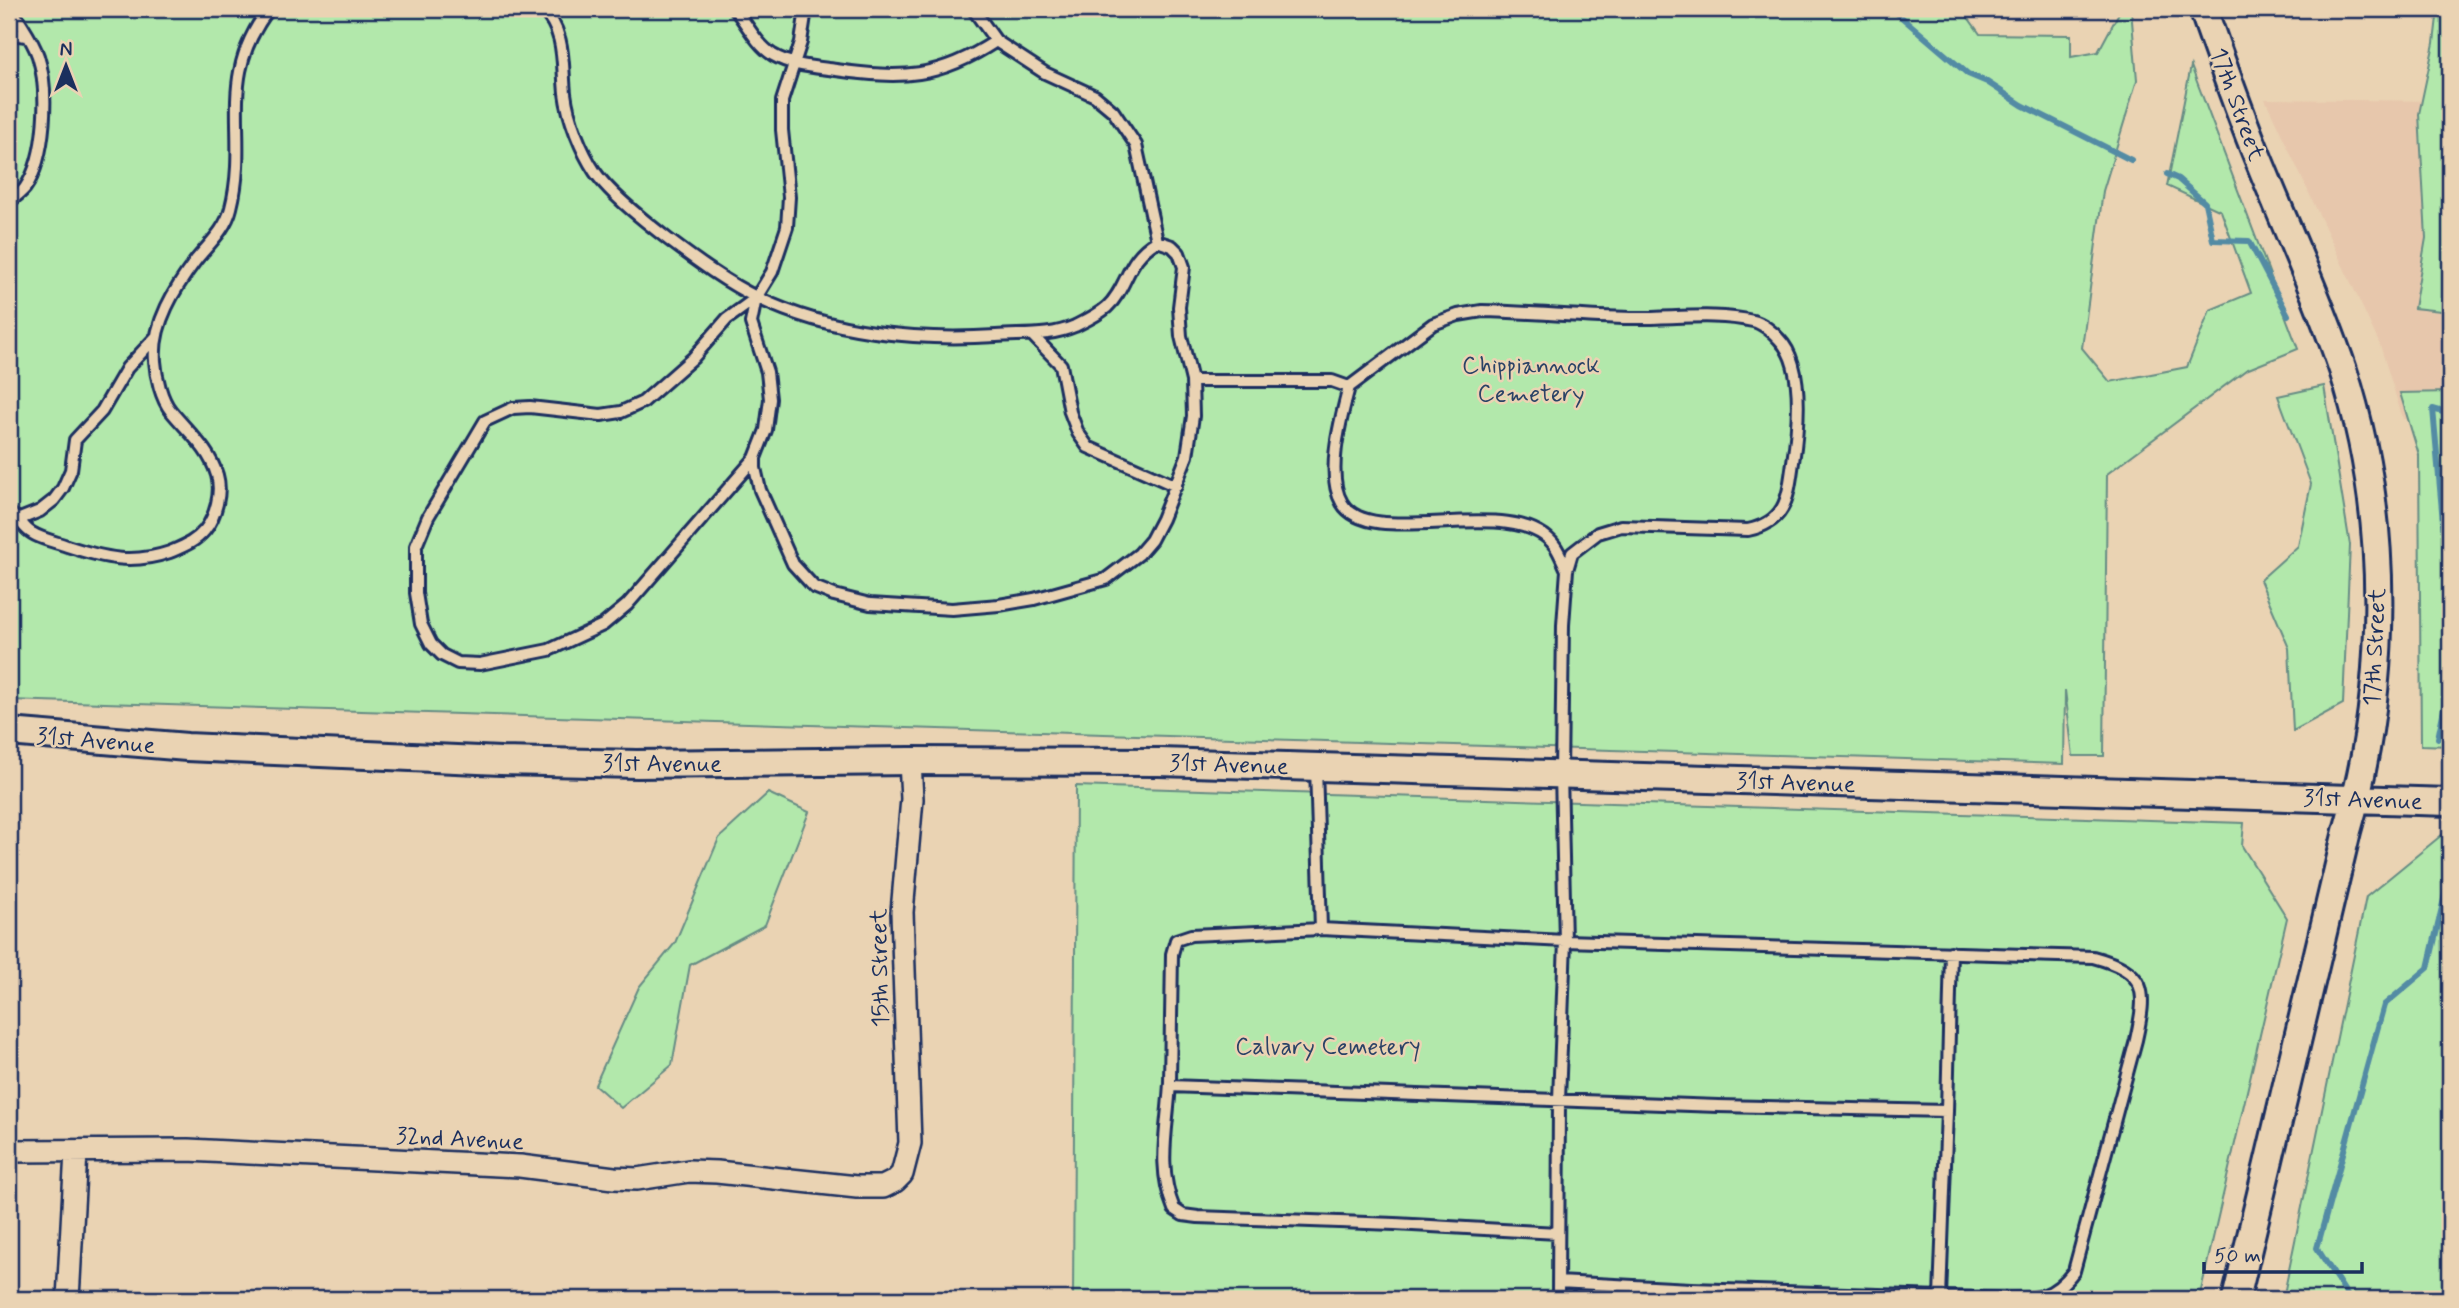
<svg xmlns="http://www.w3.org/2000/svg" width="2459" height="1308" font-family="Mynerve,sans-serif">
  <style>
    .built { fill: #e7c7ac }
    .green { fill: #b2e8ab; stroke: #668c84; stroke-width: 2 }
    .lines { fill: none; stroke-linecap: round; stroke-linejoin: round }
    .stream { stroke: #538ba4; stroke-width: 6 }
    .service-casing { stroke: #1b2f5e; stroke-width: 16 }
    .minor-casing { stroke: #1b2f5e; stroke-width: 26 }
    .tertiary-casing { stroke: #1b2f5e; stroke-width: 32 }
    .service { stroke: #ead3b3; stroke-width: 10 }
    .minor { stroke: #ead3b3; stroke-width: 21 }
    .tertiary { stroke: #ead3b3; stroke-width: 26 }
    .labels { text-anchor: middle; stroke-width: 5; stroke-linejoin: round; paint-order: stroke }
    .street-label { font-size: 24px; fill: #1b2f5e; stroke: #ead3b3 }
    .park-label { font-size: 24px; fill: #2a4266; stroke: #ead3b3 }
  </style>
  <rect width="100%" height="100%" fill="#ead3b3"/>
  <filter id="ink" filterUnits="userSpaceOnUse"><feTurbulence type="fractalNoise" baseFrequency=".0143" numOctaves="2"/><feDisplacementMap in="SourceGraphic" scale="14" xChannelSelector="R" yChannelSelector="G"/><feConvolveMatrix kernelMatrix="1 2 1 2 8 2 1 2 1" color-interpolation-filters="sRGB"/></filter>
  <g filter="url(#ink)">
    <!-- built -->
    <path class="built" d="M 2450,9 L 2450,421 L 2403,419 L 2380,345 L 2265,99 L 2442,101 Z"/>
    <!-- green -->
    <path class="green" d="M 9,9 L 1962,9 L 1980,34 L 2071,35 L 2071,57 L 2098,52 L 2121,9 L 2131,9 L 2137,80 L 2103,191 L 2082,348 L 2110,382 L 2187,367 L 2210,310 L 2251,293 L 2221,211 L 2167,186 L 2191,66 L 2298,349 L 2246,370 L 2107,474 L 2104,756 L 2073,756 L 2065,690 L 2064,764 L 9,700 Z
      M 2438,9 L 2450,9 L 2450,312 L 2414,308 L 2426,238 L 2419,114 L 2434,43 Z
      M 2324,386 L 2350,545 L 2343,704 L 2293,731 L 2289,648 L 2260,580 L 2298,546 L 2311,484 L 2278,396 Z
      M 2450,392 L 2450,746 L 2421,745 L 2419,455 L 2400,393 Z
      M 1076,786 L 2244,823 L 2242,846 L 2287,918 L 2199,1299 L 1073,1299 Z
      M 768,793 L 809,812 L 765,925 L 690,965 L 672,1065 L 621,1108 L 595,1085 L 639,987 L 675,943 L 719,838 Z
      M 2443,834 L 2450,835 L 2450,1299 L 2283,1299 L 2366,897 Z"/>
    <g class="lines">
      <!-- stream -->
      <path class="stream" d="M 1892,9 L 1968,74 L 1987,82 L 2022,105 L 2131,160
        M 2167,174 L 2178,179 L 2205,203 L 2213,240 L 2249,241 L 2288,315
        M 2450,414 L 2433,409 L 2450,601
        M 2438,738 L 2450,680
        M 2346,1299 L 2347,1295 L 2317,1248 L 2384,1005 L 2428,968 L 2450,873"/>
      <!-- service casing -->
      <g class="service-casing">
        <path id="service" d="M 542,9 C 566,31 562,64 565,93 C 568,118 581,151 595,172 C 611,195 647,223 669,240 C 697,261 727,283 758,298 C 830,333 918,341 996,336 C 1023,334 1049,337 1075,326 C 1085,321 1098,315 1107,307 C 1129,286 1125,260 1157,241 L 1172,246 L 1179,253 L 1184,267 L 1179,307 L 1181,336 L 1192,381 L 1193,416 L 1187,456 L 1162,519 L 1151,540 L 1139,554 L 1106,579 L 1034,599 L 999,605 L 952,609 L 870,604 L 834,595 L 814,587 L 793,564 L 760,490 L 755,468 L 755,458 L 766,430 L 770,399 L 767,372 L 751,323 L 756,298
          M 735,9 C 746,23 757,45 773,55 C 792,66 815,67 836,70 C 902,79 938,79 996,41
          M 973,9 L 996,41 L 1045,73 L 1095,96 L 1113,111 L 1136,145 L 1157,241
          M 9,34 L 27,36
          M 9,202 C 14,198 21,193 25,188 C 46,158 49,90 38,56 C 33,40 20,24 12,9
          M 1033,336 L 1061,365 L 1070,412 L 1078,433 L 1088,447 L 1176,486
          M 1192,381 L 1332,381 L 1349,387
          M 755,458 L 627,605 L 603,625 L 549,650 L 480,664 L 458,663 L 442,655 L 431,644 L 421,624 L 416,593 L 416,546 L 428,517 L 485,421 L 513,408 L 530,407 L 601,415 L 621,412 L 643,402 L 693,358 L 727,319 L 756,298 L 772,272 L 787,227 L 789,197 L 782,130 L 782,101 L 801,42 L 806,9
          M 9,513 C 22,520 23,528 32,533 C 41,539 56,542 67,546 C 104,558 132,565 170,552 C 184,546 195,542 205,530 C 216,516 222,492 217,475 C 209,448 188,432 171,411 C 161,399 156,376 155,361 C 152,324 175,288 196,260 C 209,244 226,229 231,208 C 250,133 215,79 269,9
          M 20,519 L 40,511 L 54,500 L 63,488 L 71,470 L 75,440 L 102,411 L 127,368 L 156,337
          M 1316,767 L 1321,929
          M 1170,1086 L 1718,1106 L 1947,1111
          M 1558,1233 L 1395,1224 L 1198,1217 L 1183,1215 L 1174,1209 C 1156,1165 1168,1128 1170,1082 C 1171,1040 1171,997 1172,954 L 1176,940 L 1191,935 L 1321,929 L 1565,941 L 2093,957 C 2148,972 2147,990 2136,1040 L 2074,1271 C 2053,1299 2037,1299 2003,1299 L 1691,1289 L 1558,1282
          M 1558,1297 L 1559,1100 L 1565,941 L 1561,774 L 1563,625 L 1567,570 L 1572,553 L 1598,533 L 1621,526 L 1748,530 C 1787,522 1788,497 1793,462 C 1798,429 1805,365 1779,339 C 1773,332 1762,323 1753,321 C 1714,312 1671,319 1631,318 C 1581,317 1531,312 1482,311 L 1458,315 L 1433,324 L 1349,387 C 1341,418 1325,475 1342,503 C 1371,552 1515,491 1555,546 C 1560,553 1563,562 1567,570
          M 1940,1297 L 1947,1111 L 1951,952"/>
      </g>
      <!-- minor casing -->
      <g class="minor-casing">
        <path id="minor" d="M 9,1151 L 188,1150 L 520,1166 L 614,1178 L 637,1179 L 689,1171 L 717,1172 L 857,1187 L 883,1187 L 895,1181 L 902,1174 L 910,1143 L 902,912 L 912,799 L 910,761
          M 68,1299 L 76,1152"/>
      </g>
      <!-- tertiary casing -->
      <g class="tertiary-casing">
        <path id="tertiary" d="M 2203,9 C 2221,60 2239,112 2260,163 C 2288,232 2319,299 2343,370 C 2390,514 2389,686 2347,831 L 2236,1299
          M 9,732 L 187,747 L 501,761 L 637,764 L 910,761 L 1159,762 L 2450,802"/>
      </g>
      <!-- service -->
      <use href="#service" class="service"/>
      <!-- minor -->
      <use href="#minor" class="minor"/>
      <!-- tertiary -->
      <use href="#tertiary" class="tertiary"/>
    </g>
  </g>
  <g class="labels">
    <!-- street labels -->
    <g class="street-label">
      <text transform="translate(2238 104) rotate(70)" y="8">17th Street</text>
      <text transform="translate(2374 647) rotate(-87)" y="8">17th Street</text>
      <text transform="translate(96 740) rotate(5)" y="8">31st Avenue</text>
      <text x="662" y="771">31st Avenue</text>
      <text transform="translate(1229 764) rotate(2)" y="8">31st Avenue</text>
      <text transform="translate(1796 782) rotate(2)" y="8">31st Avenue</text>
      <text transform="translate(2363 799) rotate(2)" y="8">31st Avenue</text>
      <text transform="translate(879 968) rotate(-91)" y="8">15th Street</text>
      <text transform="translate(460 1138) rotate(3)" y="8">32nd Avenue</text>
    </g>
    <!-- park labels -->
    <g class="park-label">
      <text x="1531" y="373">Chippiannock<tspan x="1531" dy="28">Cemetery</tspan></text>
      <text x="1328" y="1054">Calvary Cemetery</text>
    </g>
  </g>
  <!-- margin -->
  <rect width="2459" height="1308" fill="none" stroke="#ead3b3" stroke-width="35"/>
  <rect x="18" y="18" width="2424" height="1273" fill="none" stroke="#1b2f5e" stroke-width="2.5" filter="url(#ink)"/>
  <!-- north arrow -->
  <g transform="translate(66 66)" stroke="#ead3b3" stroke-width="5" paint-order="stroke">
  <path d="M0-5L12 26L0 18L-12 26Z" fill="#1b2f5e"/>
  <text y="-10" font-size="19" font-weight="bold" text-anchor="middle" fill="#1b2f5e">N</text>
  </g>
  <!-- scale -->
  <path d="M2204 1262v10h158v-10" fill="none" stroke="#1b2f5e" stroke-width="3.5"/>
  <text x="2214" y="1262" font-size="21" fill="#1b2f5e" stroke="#ead3b3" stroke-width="5" paint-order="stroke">50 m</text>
</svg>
